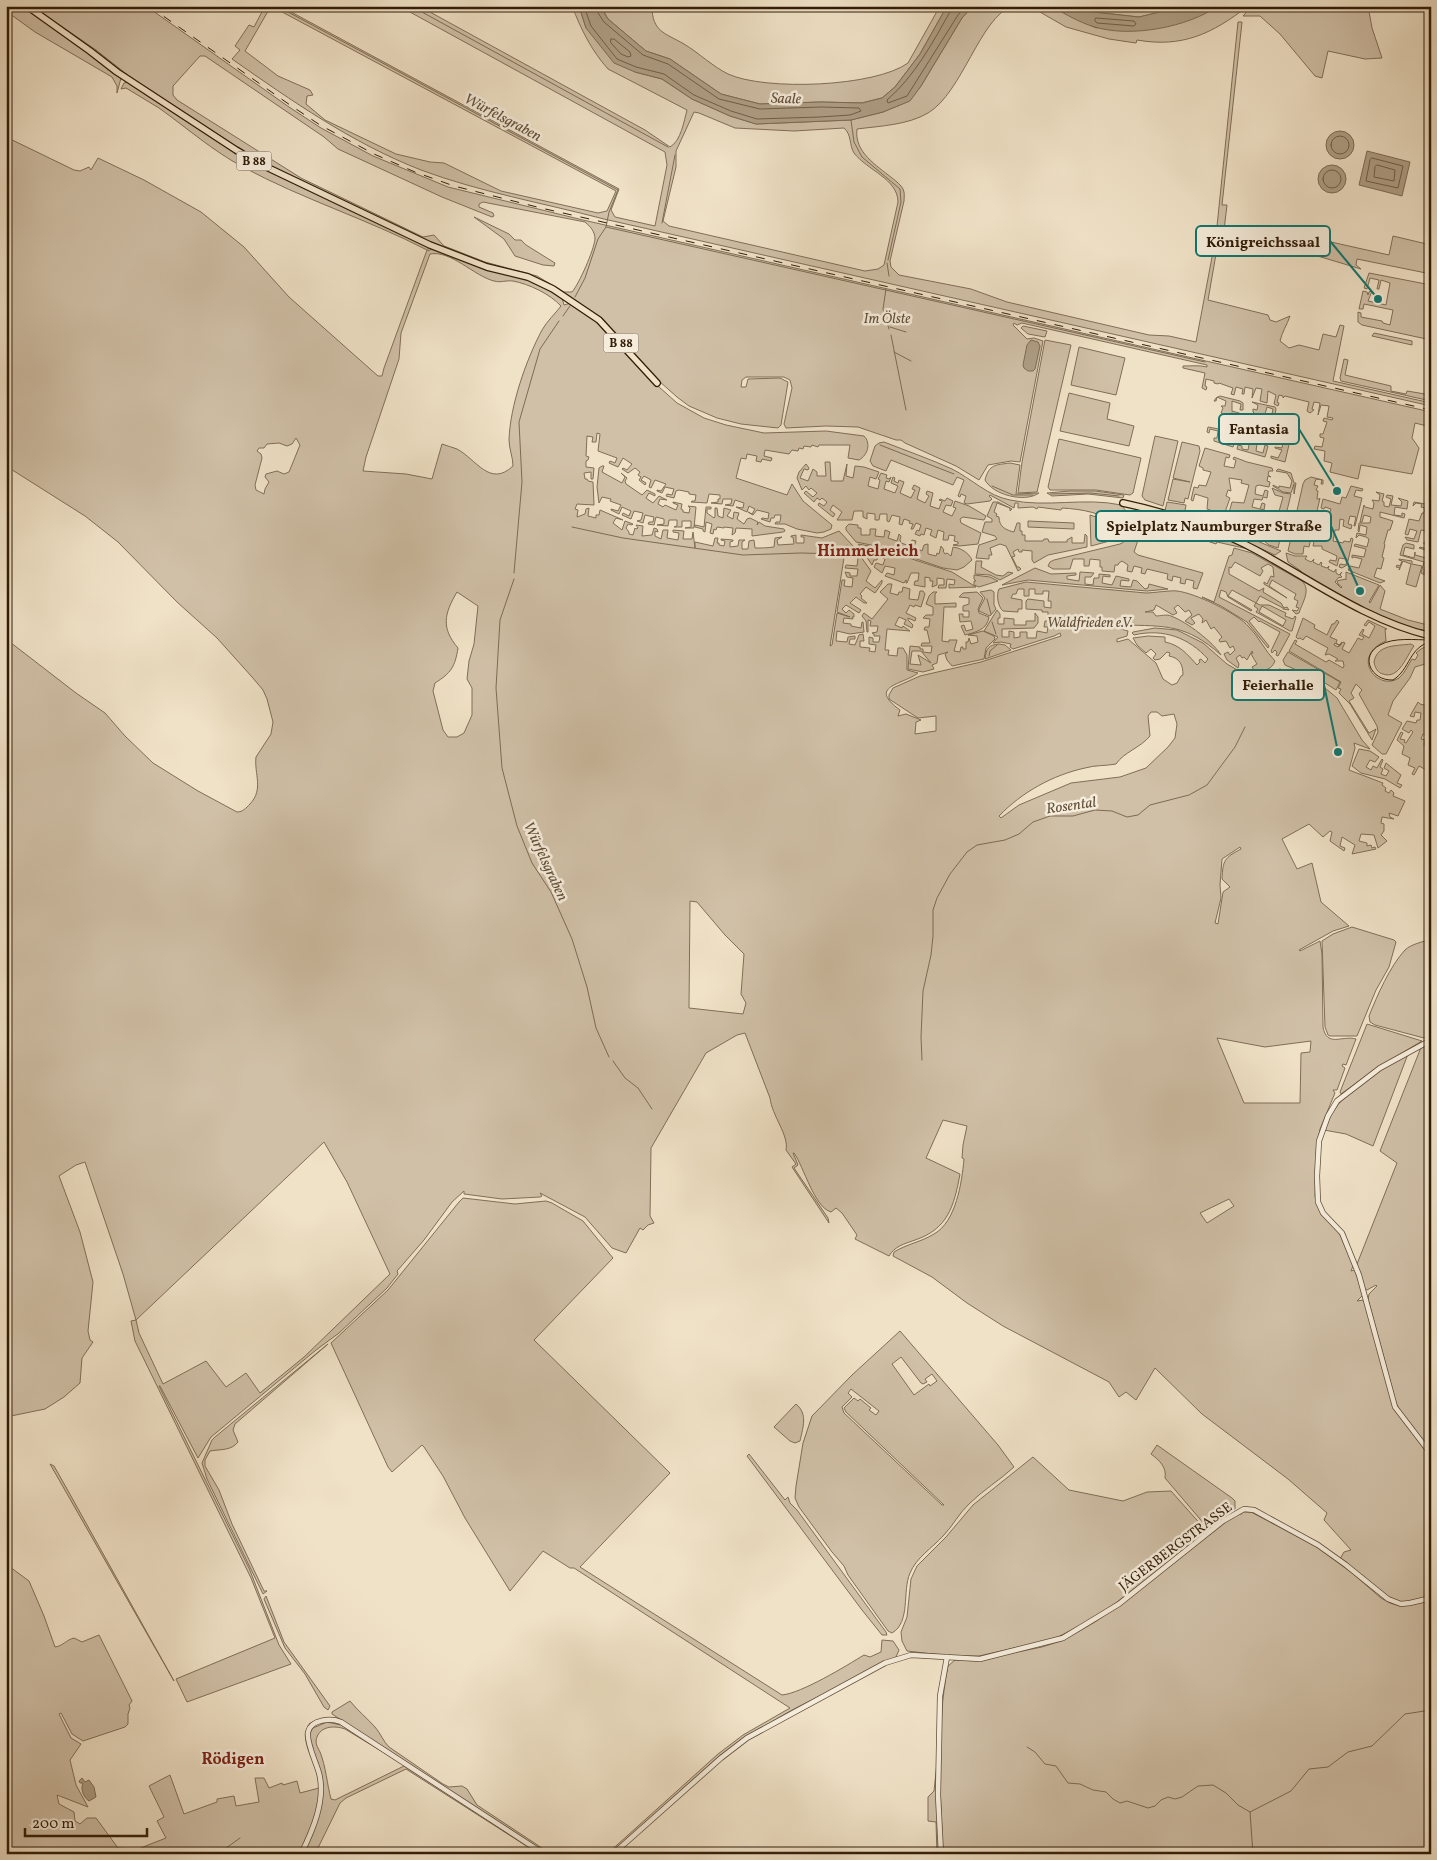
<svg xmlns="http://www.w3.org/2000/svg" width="1437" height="1860" font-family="Vollkorn,serif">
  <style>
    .green { fill: #d0c0a7; stroke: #806e58; fill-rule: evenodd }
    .water { fill: #af9f86; stroke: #7d6b54 }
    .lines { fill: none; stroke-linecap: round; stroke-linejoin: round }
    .shore { stroke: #705e47; stroke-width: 1 }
    .stream { stroke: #7d6b54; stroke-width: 1 }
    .tertiary-casing { stroke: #614e38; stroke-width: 6 }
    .primary-casing { stroke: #311c08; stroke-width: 8 }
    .tertiary { stroke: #f5ecdb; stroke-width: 4.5 }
    .primary { stroke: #f0e2c7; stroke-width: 5.5 }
    .tram { stroke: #311c08; stroke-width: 1 }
    .rail { stroke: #311c08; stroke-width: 1; stroke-dasharray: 9 9; stroke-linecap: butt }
    .labels { text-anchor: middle; stroke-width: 5; stroke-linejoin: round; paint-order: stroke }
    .shield { fill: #f5ecdb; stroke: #6c5a47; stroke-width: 1 }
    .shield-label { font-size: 12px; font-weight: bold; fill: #311c08 }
    .park-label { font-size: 14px; font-style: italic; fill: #614d38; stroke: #f5ecdb }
    .street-label { font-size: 14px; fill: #311c08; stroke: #f5ecdb }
    .water-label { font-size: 15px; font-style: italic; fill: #63503a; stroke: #f5ecdb }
    .quarter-label { font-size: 16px; font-weight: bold; fill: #7a1f14; stroke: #f5ecdb }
    .leader { fill: none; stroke: #0f766e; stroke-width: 2 }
    .callout-dot { fill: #0f766e; stroke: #f5ecdb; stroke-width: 2 }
    .callout { fill: #f5ecdb; stroke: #0f766e; stroke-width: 2 }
    .callout-label { font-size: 15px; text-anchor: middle; font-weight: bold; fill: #311c08 }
  </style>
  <rect width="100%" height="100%" fill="#f0e2c7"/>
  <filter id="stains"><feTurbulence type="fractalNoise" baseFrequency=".004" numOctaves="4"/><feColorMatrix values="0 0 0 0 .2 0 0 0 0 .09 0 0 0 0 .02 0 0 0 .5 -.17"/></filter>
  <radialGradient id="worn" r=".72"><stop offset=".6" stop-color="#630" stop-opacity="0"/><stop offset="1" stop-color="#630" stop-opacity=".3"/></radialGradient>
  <!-- green -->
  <path class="green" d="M 6,6 L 23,6 L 89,52 L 121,78 L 117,93 L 117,86 L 112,77 L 35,32 L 6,11 Z
    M 32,6 L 146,6 L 289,107 L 321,128 L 373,156 L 448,187 L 583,220 L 1431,412 L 1431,427 L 1415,423 L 1412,438 L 1419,448 L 1412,474 L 1361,465 L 1358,479 L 1330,472 L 1332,463 L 1324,461 L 1325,451 L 1314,449 L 1315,446 L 1322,447 L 1324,438 L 1320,437 L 1320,434 L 1323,434 L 1327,422 L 1323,421 L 1324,418 L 1332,420 L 1333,418 L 1327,417 L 1329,406 L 1321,405 L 1318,415 L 1320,403 L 1314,402 L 1312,409 L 1314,410 L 1310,413 L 1307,411 L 1309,402 L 1285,396 L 1283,398 L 1283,396 L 1279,395 L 1277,402 L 1279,403 L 1278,406 L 1274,404 L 1276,395 L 1268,391 L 1267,403 L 1260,401 L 1262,389 L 1256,388 L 1252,398 L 1253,389 L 1245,387 L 1244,394 L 1242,394 L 1243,389 L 1236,387 L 1234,395 L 1231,394 L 1233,388 L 1219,383 L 1218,384 L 1214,383 L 1214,381 L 1206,379 L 1205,386 L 1207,387 L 1206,390 L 1202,388 L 1205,373 L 1183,368 L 1183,366 C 1191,366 1199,365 1207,367 L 1207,365 L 1022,323 L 1017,325 L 1014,323 L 1013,325 L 1027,339 L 1034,338 L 1043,341 L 1020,462 L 1011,461 L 988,465 L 979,480 L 956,466 L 905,443 L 901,440 L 896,440 L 858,427 L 826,426 L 786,428 L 784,424 L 792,388 L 790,380 L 784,377 L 746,377 L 742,380 L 741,387 L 746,387 L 748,379 L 780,378 L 788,382 L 781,425 L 778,428 L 741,424 L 717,418 L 689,406 L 677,397 L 650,373 L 602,318 L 559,290 L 426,241 L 259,161 L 134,80 L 96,50 ZM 200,56 L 205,56 L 324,137 L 338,149 L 442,197 L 492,217 L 494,216 L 493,213 L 479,207 L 479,204 L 483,202 L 585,222 C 591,227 595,232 595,239 C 594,250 579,284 572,292 L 564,292 L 537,276 L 485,262 L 457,251 L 444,246 L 434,235 L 423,237 L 301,178 L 177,100 L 173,95 L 173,86 Z
    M 265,6 L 280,6 L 619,189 L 611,210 L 615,217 L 655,226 L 667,165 L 665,152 L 399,6 L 419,6 L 645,130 L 670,147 C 681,141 684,121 687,110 L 608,69 C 591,50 581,29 572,6 L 579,6 L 586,28 L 635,72 L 662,79 L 692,99 L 730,116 L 756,124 L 851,120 L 883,112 L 909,101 L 921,86 L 962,18 L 973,6 L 1012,6 C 980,18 962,93 928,113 C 908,125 880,126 857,129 C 854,152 876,165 892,178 C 896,181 901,185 903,189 C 905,193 904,197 904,201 L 890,261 L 891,267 L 899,275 L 971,289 L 1007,302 L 1149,335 L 1169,336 L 1196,342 L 1216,236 L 1238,22 L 1242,22 L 1222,205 L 1227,205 L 1224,230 L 1242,234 L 1258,235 L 1264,227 L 1389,255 L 1393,236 L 1431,245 L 1431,274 L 1357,259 L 1356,265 L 1361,269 L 1321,257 L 1226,236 L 1225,238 L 1219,237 L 1208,300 L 1268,315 L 1270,320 L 1276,322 L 1290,316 C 1287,325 1282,332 1280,341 L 1289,348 L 1299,345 L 1319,350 L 1323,334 L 1336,337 L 1340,325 L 1344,326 L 1333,381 L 1431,403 L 1431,406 L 604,219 C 543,203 480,192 421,170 C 352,143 292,101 232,59 L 240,50 L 235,46 L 249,25 L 254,27 ZM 271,6 L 616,191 L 607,211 L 598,213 L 501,191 L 444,163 L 430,162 L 396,154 L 325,120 L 306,104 L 307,96 L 313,95 L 310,90 L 278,76 L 245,51 ZM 694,112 L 699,113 L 735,128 L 794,131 L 844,128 C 852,135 849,145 854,153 C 867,170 898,179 898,202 L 884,265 L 878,269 L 865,271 L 669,226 L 663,221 L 676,167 L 676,151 Z
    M 603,6 L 652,6 C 652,32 665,33 684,44 C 699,53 712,66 728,74 C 765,91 875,87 908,63 L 940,6 L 947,6 L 920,54 L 895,87 L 882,98 L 862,103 L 821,102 L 760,104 L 721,94 L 670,59 L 646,51 L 608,19 L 603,10 Z
    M 1028,6 L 1050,6 L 1096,28 L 1212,10 L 1218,6 L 1248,6 C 1212,34 1182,48 1137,40 L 1136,43 L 1109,39 L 1066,27 L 1033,8 Z
    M 1080,6 L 1185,6 L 1139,17 L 1093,12 Z
    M 1252,6 L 1368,6 L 1372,28 L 1382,58 L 1365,59 L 1328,51 L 1322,78 L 1315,76 L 1280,34 L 1260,16 L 1243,16 Z
    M 127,82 L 215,140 L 428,247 L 428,251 L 432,249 L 534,282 L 562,298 L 564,305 L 571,303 L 597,320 L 649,378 L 677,403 L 704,418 L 726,425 L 764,433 L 826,431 L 864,436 C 871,443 868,455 859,460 L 848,458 L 850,445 L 819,445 L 818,447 L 812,445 L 811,447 L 804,446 L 803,449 L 799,448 L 798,451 L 792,450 L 789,454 L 765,450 L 764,456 L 772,458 L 771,461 L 762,459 L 761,462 L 756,461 L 757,456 L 747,454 L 746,459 L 741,458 L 736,478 L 787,495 L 792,484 L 803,501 L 832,525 L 831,529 L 824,532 L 817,533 L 797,529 L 785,524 L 775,524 L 776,522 L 780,522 L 781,515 L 775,515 L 774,518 L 771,518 L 770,522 L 761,519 L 762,518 L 768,519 L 769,513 L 757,510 L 753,515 L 748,512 L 752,514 L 755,509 L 749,506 L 747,512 L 736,507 L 743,508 L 744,503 L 735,500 L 733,506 L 725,505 L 731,504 L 732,499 L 723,499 L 722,504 L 711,503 L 718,502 L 718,499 L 720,499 L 720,495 L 709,494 L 707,503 L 691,502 L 692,501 L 695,501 L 696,495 L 689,494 L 689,492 L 679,490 L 676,491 L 674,498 L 666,496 L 667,494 L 672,495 L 674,489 L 665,487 L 662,493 L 657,491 L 657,490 L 661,491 L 666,484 L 655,480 L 651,488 L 649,487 L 651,480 L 644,476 L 641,480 L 646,483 L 645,485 L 639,480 L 641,477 L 638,475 L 640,472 L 635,468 L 628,473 L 622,469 L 623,468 L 627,470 L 632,464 L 623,458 L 618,467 L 609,463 L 610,461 L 615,463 L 617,458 L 598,451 L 600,434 L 597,433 L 596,442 L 592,442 L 593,437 L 587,436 L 586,456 L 589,457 L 588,460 L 586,461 L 586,467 L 594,468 L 593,479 L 591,479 L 591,472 L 584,473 L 585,479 L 587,479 L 588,481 L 593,482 L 594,505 L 577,504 L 575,509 L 578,510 L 577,517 L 585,514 L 586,509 L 589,508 L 588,516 L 596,518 L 596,515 L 599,515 L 600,510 L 623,520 L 616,518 L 613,523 L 622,530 L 625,521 L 633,524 L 632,525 L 628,524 L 626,528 L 629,532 L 629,534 L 633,535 L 635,528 L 636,529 L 638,528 L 636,525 L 643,526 L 642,536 L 652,535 L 654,528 L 657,529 L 658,532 L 655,531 L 655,536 L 661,539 L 663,530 L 668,530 L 667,538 L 678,540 L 679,533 L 673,532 L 673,530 L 684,531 L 683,539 L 692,539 L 693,532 L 695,548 L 695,542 L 713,546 L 715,538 L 718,538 L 717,543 L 719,543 L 719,545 L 724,546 L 725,541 L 721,540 L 721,539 L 733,540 L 733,541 L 730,542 L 730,547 L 738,546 L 739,540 L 745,540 L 742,542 L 742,549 L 748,549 L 749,541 L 754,540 L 755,548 C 762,548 767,548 774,547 L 775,538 L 782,537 L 777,540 L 778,545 L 794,544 L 793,537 L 791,537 L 791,536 L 796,535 L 796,543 L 804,543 L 804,537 L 801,537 L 801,535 L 822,538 L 839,531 L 854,547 L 848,549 L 844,558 L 830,646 L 832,645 L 837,613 L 850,617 L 837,612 L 842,580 L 845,580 L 844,586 L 852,587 L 853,578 L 847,577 L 845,572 L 850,573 L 850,576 L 857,576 L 858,569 L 845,568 L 846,565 L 857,566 L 858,558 L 855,556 L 855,553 L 849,553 L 852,550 L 856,550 L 871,571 L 866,581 L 875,588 L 882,580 L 882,583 L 875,593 L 866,587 L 860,594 L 862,596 L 861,598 L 867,603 L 864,603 L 856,597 L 850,603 L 861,610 L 859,613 L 846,605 L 842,609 L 846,613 L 849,610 L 854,614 L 854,617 L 852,617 L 853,619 L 844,618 L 843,623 L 851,624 L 851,626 L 861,628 L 862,622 L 863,622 L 864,632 L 850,634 L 837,631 L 836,641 L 847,642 L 848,637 L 855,636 L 855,639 L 850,639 L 849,644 L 855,645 L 859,635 L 863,634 L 864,641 L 860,641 L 860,647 L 870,648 L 869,651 L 875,652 L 876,645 L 869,644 L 869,637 L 873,638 L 873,642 L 879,642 L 880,636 L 874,636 L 874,634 L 872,633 L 877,632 L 878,626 L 870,626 L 871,621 L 868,620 L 868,632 L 867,632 L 866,621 L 862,616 L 864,613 L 872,619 L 888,599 L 880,592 L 888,584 L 892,584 L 890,593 L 898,595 L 899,592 L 902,592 L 903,587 L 910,589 L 909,599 L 918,600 L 920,591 L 923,591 L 925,594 L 921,607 L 915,605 L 914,607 L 910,605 L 906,613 L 916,618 L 915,621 L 908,618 L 908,620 L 913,625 L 912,628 L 904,624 L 906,620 L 899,617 L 895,625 L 902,628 L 903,626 L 910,631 L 887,629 L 885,650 L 889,650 L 888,655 L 897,656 L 898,648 L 903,648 L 907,655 L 907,670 L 918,673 C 902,685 867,686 900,710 L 898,716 L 906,714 L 921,720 L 916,722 L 915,734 L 936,731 L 936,716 L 918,718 L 889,699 L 889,695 L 893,688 L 920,676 L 981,662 L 1061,636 L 1060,633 L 1054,636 L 1013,649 L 1010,647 L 1011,644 L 1001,642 L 993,643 L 998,637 L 984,631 L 997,610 L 1000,614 L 1000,618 L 998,618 L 998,624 L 1004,624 L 1004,618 L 1014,619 L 1014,625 L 1026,625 L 1026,621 L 1035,621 L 1035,613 L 1038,617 L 1038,623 L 1034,628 L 1002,629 L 1002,637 L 1009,637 L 1009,631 L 1014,632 L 1014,638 L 1020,637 L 1020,632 L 1027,632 L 1027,638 L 1036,638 L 1037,631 L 1047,633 L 1048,627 L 1044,627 L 1045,621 L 1048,621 L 1048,612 L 1042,612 L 1042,610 L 1026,609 L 1026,601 L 1028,599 L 1044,601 L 1044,607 L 1051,608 L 1051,601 L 1048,601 L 1049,591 L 1043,591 L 1043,594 L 1035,594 L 1035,589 L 1029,589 L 1029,596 L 1024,596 L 1024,589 L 1018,589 L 1016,594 L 1013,594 L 1011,598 L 1022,600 L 1022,609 L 1018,609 L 1018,612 L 1003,611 C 998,607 996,595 999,589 L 1026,582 L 1146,593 C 1152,593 1173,590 1177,591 C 1195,593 1237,613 1249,627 C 1259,637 1265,651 1275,661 C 1271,671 1263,671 1254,670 L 1252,667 L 1257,664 L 1251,654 L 1253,653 L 1252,651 L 1247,660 L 1244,657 L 1242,658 L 1240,655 L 1236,658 L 1239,664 L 1238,668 L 1227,660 L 1224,654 L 1228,652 L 1230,655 L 1235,650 L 1233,646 L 1230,648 L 1226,641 L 1220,642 L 1219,640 L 1222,637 L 1214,627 L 1211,629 L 1206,620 L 1202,623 L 1203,619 L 1199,614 L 1191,618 L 1195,623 L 1192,625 L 1185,621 L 1192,615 L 1189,610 L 1185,612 L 1178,605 L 1174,608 L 1177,613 L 1173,615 L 1156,605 L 1154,610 L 1145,612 L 1153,612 L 1156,616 C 1160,616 1167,614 1171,616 C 1187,622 1213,642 1221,655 C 1186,624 1166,626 1122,625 L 1121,629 L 1128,631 L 1127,636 L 1117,639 L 1117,642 L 1128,639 L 1156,663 L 1163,679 L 1172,685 L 1177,683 L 1181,676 L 1183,675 C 1183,665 1180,658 1169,656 L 1170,653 L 1167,652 L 1160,659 L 1155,660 L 1153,658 L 1156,654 L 1151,649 L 1146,653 L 1137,645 L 1133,638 L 1148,636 L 1165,637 L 1165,642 C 1180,645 1187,654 1197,665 L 1200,662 L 1199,660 L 1201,659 L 1205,663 L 1208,659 C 1189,638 1164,628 1134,635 L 1132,633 L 1133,632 L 1155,628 L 1177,630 L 1203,643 L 1227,664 L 1239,671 L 1259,674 L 1280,669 L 1316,683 L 1325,688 L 1337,698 L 1362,740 L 1370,749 L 1354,743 L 1355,748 L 1349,770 L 1383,783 L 1382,785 L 1386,788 L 1385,791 L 1389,793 L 1391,790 L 1394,793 L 1393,796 L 1405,801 L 1398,816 L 1389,813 L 1390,817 L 1394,819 L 1382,817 L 1381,823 L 1384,824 L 1384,831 L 1381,835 L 1387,841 L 1378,848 L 1374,835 L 1361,834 L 1359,841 L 1367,843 L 1367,846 L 1371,845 L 1372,848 L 1375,847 L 1376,849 L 1352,854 L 1355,845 L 1342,837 L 1340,846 L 1345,848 L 1344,851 L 1330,841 L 1332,832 L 1330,831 L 1323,837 L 1309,824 L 1282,839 L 1297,869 L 1312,863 L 1321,902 L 1349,926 L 1333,931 L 1299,950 L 1300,951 L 1320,941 L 1322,954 L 1323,1027 C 1327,1048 1342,1035 1356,1039 L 1346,1065 L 1343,1064 L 1342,1066 L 1345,1068 L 1337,1090 L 1333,1090 L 1335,1093 L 1320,1129 L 1318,1141 L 1315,1196 C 1318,1213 1330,1220 1339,1233 C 1346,1243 1349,1255 1353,1266 L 1351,1271 L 1355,1270 L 1363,1295 L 1357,1301 L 1364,1300 L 1394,1409 L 1431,1458 L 1431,1596 C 1422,1598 1410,1604 1400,1602 C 1384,1599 1355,1570 1340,1559 L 1344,1552 L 1351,1550 L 1324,1520 L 1327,1513 L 1288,1479 L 1202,1414 L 1155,1368 L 1136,1400 L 1126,1392 L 1119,1397 L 1109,1382 L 1003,1326 L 967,1303 L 932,1277 L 893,1256 L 894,1252 C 907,1244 921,1242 934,1234 C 956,1222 962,1182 964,1159 L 962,1158 L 963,1145 L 967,1126 L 943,1120 L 926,1158 L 960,1174 C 954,1206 948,1229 915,1240 C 904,1244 895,1246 889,1256 L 855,1239 L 857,1235 L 842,1213 L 836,1208 L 831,1212 C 814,1207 804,1167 794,1153 L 793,1153 L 798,1165 L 794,1168 L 828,1218 L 829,1223 L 792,1167 L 796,1164 L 786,1150 C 789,1135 772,1116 770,1098 L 745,1033 L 737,1035 L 706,1053 L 651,1148 L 650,1216 L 654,1223 L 648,1225 L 643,1230 L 640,1228 L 626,1253 L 612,1248 L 585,1217 L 540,1193 L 542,1196 L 540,1197 L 502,1199 L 464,1194 L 464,1191 L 452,1202 L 424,1240 L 397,1271 L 398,1274 L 387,1288 L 339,1333 L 316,1350 L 211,1437 L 198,1458 L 160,1386 L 159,1386 L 249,1568 L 279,1645 L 291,1664 L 187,1702 L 176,1679 L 275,1638 L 251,1578 L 135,1341 L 131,1321 L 136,1320 L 123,1274 L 85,1162 L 76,1165 L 59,1176 L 80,1232 L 93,1282 L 88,1331 L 90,1340 L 93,1342 L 82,1358 L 80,1383 L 64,1397 L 45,1409 L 6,1417 L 6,639 L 76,693 L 105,713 L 125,736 L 153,763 L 198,791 L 237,812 C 243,812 246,808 250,804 C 264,789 254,774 256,757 L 271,734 L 273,722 L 267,699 L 263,690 L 252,677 L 217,638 L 177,602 L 118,542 L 85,516 L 6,466 L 6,137 L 74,170 L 80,171 L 89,167 L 91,170 L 98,158 L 144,180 L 201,212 L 244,247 L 289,297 L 378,376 L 382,376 L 384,368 L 427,250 C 367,219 302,199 243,167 C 213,151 187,128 159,108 C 148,101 137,95 126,88 L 121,89 L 124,83 ZM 430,254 C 451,250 474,276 494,281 C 500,283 507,280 513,281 C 529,284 550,294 561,306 C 555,314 547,321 542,330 C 526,360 510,406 509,440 C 509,449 513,457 513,466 C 490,488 476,459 457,449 C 452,447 447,446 442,444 L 432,479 L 406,474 L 363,471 L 366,457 L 399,359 L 401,333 ZM 296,438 L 300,445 L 289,472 L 284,474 L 277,471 L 266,474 L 265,477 L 269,482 L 265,489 L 264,494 L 256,490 L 255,485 L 262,458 L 261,454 L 257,451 L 259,448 L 264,448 L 267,444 L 279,443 L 287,446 L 292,444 ZM 457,592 L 478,606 L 474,644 L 469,661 L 467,679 L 472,688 L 472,715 L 464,733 L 457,737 L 448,737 L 443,730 L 433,691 L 435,683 C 451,673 455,667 458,648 C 441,628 444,614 457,592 ZM 1151,712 L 1157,712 L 1162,716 L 1174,714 L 1177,724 L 1175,738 L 1168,747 L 1146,768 L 1120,777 L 1071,783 L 1019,805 L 1001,818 L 999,816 C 1022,792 1053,775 1085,768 C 1095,765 1106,766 1116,764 C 1124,752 1140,748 1150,736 L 1148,716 ZM 1240,847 L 1241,849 C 1224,858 1223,860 1222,879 L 1230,887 L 1223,892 L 1218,924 L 1215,923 L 1221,898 L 1220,885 L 1222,859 ZM 690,901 L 697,902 L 725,935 L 744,954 L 741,994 L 746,1003 L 743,1014 L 689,1008 ZM 1217,1038 L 1265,1047 L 1311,1041 L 1310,1052 L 1301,1053 L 1300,1103 L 1244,1103 ZM 324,1142 L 347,1182 L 390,1274 L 304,1357 L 260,1393 L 246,1373 L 226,1387 L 206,1361 L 163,1384 L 139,1333 L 136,1320 ZM 1229,1199 L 1234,1206 L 1207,1223 L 1200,1213 Z
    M 474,217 L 509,234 L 515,240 L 521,240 L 526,245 L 555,263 L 554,266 L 543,265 L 515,256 L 504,239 Z
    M 1369,273 L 1431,285 L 1431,340 L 1362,325 L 1358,322 L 1358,312 L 1361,313 L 1361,317 L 1382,321 L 1383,323 L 1390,325 L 1393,310 L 1364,304 L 1363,309 L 1359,309 L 1363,291 L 1367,292 L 1368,295 L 1369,292 L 1372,291 L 1368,301 L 1386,305 L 1390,283 L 1381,280 L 1379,289 L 1377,289 L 1379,280 L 1370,278 L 1367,289 L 1364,288 Z
    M 1023,326 L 1047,331 L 1045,337 L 1028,334 L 1021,328 Z
    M 1374,333 L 1412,341 L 1412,345 L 1372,336 Z
    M 1045,340 L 1071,345 L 1037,492 L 1018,493 L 1022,462 Z
    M 1079,347 L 1125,358 L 1116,395 L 1071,385 Z
    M 1344,359 L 1348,360 L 1345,375 L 1391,386 L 1391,391 L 1406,394 L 1407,391 L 1431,395 L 1431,401 L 1341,381 L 1340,378 Z
    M 1069,393 L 1110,403 L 1107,419 L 1134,426 L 1129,446 L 1060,431 Z
    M 1220,396 L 1240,401 L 1243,403 L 1243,410 L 1240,410 L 1241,404 L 1232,401 L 1232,411 L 1242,414 L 1242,417 L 1239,416 L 1238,414 L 1231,413 L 1230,422 L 1240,424 L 1239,429 L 1236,428 L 1236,426 L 1231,424 L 1229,430 L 1226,430 L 1225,433 L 1227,434 L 1226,442 L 1233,444 L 1234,436 L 1237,436 L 1233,447 L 1214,441 L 1214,438 L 1217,438 L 1218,431 L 1210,429 L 1209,433 L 1207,432 L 1208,427 L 1219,429 L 1223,414 L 1221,413 L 1223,408 L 1221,406 L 1225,406 L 1226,401 L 1217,397 L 1216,401 L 1214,401 L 1216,398 Z
    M 1252,402 L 1275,407 L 1276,409 L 1275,414 L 1272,414 L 1273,409 L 1267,407 L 1265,414 L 1275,417 L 1274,423 L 1270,423 L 1271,418 L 1265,416 L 1262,433 L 1268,434 L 1269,430 L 1272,431 L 1269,442 L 1261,440 L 1260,444 L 1257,444 L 1256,451 L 1263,453 L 1265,445 L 1268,446 L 1265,457 L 1237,449 L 1238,445 L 1242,446 L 1242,449 L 1248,450 L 1251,434 L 1244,433 L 1245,430 L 1250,429 L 1251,422 L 1249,421 L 1250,419 L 1254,420 L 1255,414 L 1253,412 L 1253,409 L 1257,410 L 1258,405 Z
    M 1276,424 L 1297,429 L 1296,436 L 1291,436 L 1285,462 L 1271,458 L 1271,456 L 1278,458 L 1282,450 L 1275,448 L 1275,447 L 1282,448 L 1286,429 L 1279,427 L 1277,433 L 1274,432 Z
    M 1155,436 L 1178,441 L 1163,506 L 1145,500 L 1142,496 Z
    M 1059,439 L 1141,458 L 1133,493 L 1130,495 L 1096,490 L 1050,490 L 1048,487 Z
    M 884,442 C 907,451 930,459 952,469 C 972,479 988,496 1010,500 C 1046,508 1085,497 1121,505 L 1127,512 L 1126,523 L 1121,525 C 1102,513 1082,509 1062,508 L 1061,510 L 1038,507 L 1037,509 L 1033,507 L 1018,508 L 1018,503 L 1015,503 L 1014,508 L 990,495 L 989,496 L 992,499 L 990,501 L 967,504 L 964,503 L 966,496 L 961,494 L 960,497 L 958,496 L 964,480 L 957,477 L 953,485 L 891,460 L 886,471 L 873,466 L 870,461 L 875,446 L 879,443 Z
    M 1182,442 L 1199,446 L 1200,451 L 1188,499 L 1185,498 L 1184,503 L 1168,500 L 1173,479 L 1190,482 L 1173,478 Z
    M 1205,448 L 1230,455 L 1229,458 L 1226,457 L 1224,466 L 1234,468 L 1236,460 L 1233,459 L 1234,457 L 1247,462 L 1272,468 L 1273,471 L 1269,471 L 1268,475 L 1271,477 L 1268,476 L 1267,481 L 1270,482 L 1269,487 L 1259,485 L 1256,486 L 1255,494 L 1263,496 L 1265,490 L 1268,491 L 1267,498 L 1263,497 L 1262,500 L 1254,499 L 1252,507 L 1260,509 L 1262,503 L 1265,504 L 1264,510 L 1261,509 L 1260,512 L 1264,513 L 1260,527 L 1258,530 L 1241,524 L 1228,516 L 1232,502 L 1244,503 L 1249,485 L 1241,483 L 1242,480 L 1229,478 L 1231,491 L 1228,490 L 1226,496 L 1230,498 L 1224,515 L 1207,509 L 1208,498 L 1195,494 L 1193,501 L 1191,500 L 1194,487 L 1198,488 L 1199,485 L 1206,486 L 1211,472 L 1203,470 L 1203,468 L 1199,466 Z
    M 825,462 L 830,462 L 831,481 L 843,481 L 847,464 L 846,476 L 853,478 L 855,466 L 864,467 L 879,472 L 876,479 L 870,477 L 868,486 L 878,489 L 880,480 L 878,479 L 881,473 L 887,475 L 886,478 L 889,479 L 891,477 L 889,482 L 886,481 L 884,489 L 895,493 L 898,486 L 891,483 L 893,477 L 895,478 L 894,481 L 898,483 L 899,480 L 904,482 L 900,493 L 911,498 L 915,490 L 912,489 L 914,485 L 920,488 L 917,499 L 925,503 L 929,496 L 926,494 L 927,491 L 933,493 L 930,506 L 939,509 L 942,501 L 939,500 L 940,499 L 945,501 L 947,498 L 953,501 L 951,506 L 946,505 L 943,512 L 952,516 L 956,508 L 953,507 L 955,501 L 969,506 L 986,516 L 984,520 L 963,517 L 960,519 L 961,523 L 981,533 L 978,544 L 959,546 L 953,545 L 958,544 L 958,542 L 954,541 L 955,536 L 949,535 L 948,540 L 943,540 L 944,532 L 938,530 L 936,538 L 930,535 L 932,530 L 926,528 L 924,535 L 921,534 L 920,536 L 915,534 L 917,530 L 919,531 L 921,525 L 916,523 L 913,529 L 911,529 L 913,524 L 909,523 L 910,521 L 904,519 L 902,525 L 899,524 L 900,517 L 892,515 L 889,522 L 887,521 L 887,514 L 880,514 L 879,520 L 875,520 L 875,514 L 867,513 L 867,519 L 863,517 L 863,511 L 854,511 L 852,520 L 837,520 L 842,512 L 833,505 L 830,510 L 835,514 L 833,517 L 818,505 L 819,503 L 824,506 L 827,502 L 822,498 L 820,500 L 817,498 L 814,502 L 804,493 L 806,491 L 813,497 L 817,493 L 811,488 L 809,490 L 806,486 L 802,490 L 797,478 L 799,472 L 806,464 L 809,468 L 808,470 L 804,469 L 800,478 L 808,481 L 813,469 L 817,472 L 817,476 L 826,476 Z
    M 1010,463 L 1020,465 L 1016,494 L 1039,493 C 1025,503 993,495 985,480 C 989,464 996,465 1010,463 Z
    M 602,466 L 604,466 L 602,472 L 622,483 L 625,477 L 621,473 L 627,478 L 625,481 L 626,484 L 642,495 L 647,490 L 655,494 L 655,496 L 649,493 L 646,498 L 653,503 L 659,496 L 667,500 L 660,499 L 658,504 L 663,507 L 665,505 L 676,510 L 678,505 L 673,503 L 673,502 L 682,504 L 681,509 L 683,510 L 683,512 L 689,513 L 690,508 L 688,506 L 696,507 L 694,528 L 685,528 L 691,527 L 691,521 L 682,521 L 682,527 L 674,527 L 677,526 L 677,520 L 669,520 L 668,526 L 657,525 L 664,524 L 664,519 L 656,517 L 654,525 L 648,524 L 649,522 L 653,522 L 654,517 L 645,515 L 643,523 L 637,521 L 641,520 L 643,513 L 634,511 L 631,519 L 622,515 L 623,513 L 629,516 L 631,511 L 622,507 L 619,514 L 611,510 L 611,509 L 618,511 L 621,505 L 610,501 L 611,499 L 602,497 L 599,503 L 597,487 L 599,468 Z
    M 1278,469 L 1291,473 L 1294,483 L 1296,483 L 1294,494 L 1294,484 L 1291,493 L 1283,492 L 1273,486 L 1273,485 L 1279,488 L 1279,486 L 1290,488 L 1292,481 L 1287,473 L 1276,471 Z
    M 1311,477 L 1323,480 L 1323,484 L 1321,484 L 1322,480 L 1316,479 L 1314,485 L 1318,486 L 1316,490 L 1318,491 L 1317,499 L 1319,499 L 1320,498 L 1309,547 L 1304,546 L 1303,554 L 1295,554 L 1288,551 L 1303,484 L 1305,480 Z
    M 1351,486 L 1363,489 L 1362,491 L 1356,490 L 1354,496 L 1362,498 L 1355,526 L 1354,526 L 1356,517 L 1350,516 L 1348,524 L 1352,525 L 1351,529 L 1343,526 L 1344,520 L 1340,519 L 1339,530 L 1335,530 L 1333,541 L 1343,543 L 1344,541 L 1350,542 L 1351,538 L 1353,539 L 1347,565 L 1342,568 L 1339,567 L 1340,564 L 1346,565 L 1347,559 L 1339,558 L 1337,566 L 1329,562 L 1330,560 L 1336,561 L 1337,556 L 1322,549 L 1322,546 L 1313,546 L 1315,537 L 1324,539 L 1326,529 L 1320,527 L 1318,535 L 1316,535 L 1320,513 L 1329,515 L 1331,509 L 1325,507 L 1324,509 L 1321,508 L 1323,499 L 1340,504 L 1342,497 L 1346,498 Z
    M 1272,488 L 1283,493 L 1291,494 L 1278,548 L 1269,545 L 1264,541 L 1264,538 L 1273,540 L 1277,519 L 1266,515 L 1267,514 L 1278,515 L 1283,497 L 1275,495 Z
    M 1070,491 L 1095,491 L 1124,495 L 1123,498 L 1088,494 L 1052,496 L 1047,493 Z
    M 1376,492 L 1384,494 L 1382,501 L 1384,502 L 1384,506 L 1389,507 L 1391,499 L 1386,497 L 1387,495 L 1393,496 L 1391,505 L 1401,506 L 1402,502 L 1398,498 L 1408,501 L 1407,509 L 1395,507 L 1394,515 L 1402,516 L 1402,513 L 1405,514 L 1404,518 L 1380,512 L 1380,517 L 1393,521 L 1390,530 L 1388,530 L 1384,544 L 1385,545 L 1382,557 L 1384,558 L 1381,569 L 1377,568 L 1374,577 L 1385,581 L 1380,583 L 1348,570 L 1350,566 L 1359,568 L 1362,559 L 1354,557 L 1352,558 L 1352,555 L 1364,557 L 1366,549 L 1354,546 L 1355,544 L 1367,547 L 1369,539 L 1366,537 L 1359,535 L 1356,538 L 1357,533 L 1366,535 L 1367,527 L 1360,525 L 1359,532 L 1358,531 L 1359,523 L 1370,523 L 1371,517 L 1364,515 L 1362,522 L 1360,522 L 1364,505 L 1365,507 L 1373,509 L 1374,503 L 1372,500 L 1379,501 L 1380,495 Z
    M 993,502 L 998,502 L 1012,509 L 1010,511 L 1010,508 L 997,503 L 994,512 L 997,514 L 996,516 L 999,517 C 999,527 1006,530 1014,532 L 1017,523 L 1020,523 L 1020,531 L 1022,531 L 1022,535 L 1025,535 L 1025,541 L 1043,541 L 1044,539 L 1048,539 L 1049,542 L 1067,542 L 1067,540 L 1072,537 L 1072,543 L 1084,543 L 1085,534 L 1087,536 L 1087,547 L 1048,555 L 1034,563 L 1032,560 L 1032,551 L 1022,550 L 1022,552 L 1019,552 L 1018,549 L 1013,552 L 1015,556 L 1012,557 L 1017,567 L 1019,567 L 1021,569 L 1018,571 L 1006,546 L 1000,544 L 990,548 L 992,555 L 989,555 L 989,559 L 976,558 L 979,545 L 997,539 L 995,536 L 982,532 L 985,522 L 992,522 L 992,519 L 987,516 Z
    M 1167,502 L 1186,505 L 1185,511 L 1281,551 L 1275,555 L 1244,541 L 1165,511 Z
    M 1414,502 L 1431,505 L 1425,516 L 1429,516 L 1426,523 L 1431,524 L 1431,544 L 1429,545 L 1424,544 L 1424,542 L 1428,543 L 1430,535 L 1425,533 L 1426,531 L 1421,530 L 1418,542 L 1407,540 L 1405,537 L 1414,539 L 1417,531 L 1410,529 L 1408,535 L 1405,534 L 1409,519 L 1419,521 L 1422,513 L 1424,513 L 1425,508 L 1421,507 L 1422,504 L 1416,503 L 1413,506 Z
    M 706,507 L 711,507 L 711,509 L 707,509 L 707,513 L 714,518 L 715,517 L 715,508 L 717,508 L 718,516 L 723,518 L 724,508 L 731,510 L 727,516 L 733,519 L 734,512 L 739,513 L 737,519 L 744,524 L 747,519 L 750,518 L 758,522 L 757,525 L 759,522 L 765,526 L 784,529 L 785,531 L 783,532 L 752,536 L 752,529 L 736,528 L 735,533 L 732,535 L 733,528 L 724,527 L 724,528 L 717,527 L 716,530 L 714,529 L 713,534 L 710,533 L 712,524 L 706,522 L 705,532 L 703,531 L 703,529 L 695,527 L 695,525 L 704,527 Z
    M 1143,512 L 1159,517 L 1160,516 L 1217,535 L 1248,549 L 1217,542 L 1216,544 L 1175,530 L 1173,531 L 1162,528 L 1158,529 L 1156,528 L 1138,530 L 1134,526 L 1135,521 L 1138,522 L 1140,518 L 1136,516 L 1138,513 Z
    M 1090,515 L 1096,517 L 1096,519 L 1099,520 L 1096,528 L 1098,531 L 1105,531 L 1106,524 L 1110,523 L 1122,531 L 1122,535 L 1117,539 L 1091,546 Z
    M 1028,521 L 1074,523 L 1074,529 L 1028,527 Z
    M 849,524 L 858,525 L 858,528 L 861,528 L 861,535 L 870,535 L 870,529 L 876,529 L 875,536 L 884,537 L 885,530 L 890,532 L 888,538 L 897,541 L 899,534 L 901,536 L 900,540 L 901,543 L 910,546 L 912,540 L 916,541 L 914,547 L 922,551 L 924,545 L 928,544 L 928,554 L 936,556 L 937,553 L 939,554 L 941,546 L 944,550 L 943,551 L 945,554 L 947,553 L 951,556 L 953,547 C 961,548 969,553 972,560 L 964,567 L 957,570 L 943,568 L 881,547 L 856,542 L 846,530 L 846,527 Z
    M 1140,534 L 1134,552 L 1138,555 L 1203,573 L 1197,589 L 1193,588 L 1194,581 L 1186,579 L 1185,584 L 1180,583 L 1181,578 L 1173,576 L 1172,581 L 1167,579 L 1168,574 L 1147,569 L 1145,574 L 1141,573 L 1142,568 L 1134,566 L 1132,572 L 1127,571 L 1128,565 L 1122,561 L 1119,563 L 1118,565 L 1115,565 L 1114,572 L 1102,571 L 1102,567 L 1100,567 L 1100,560 L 1090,559 L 1089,566 L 1084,566 L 1084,559 L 1073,559 L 1070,569 L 1053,569 L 1048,566 L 1050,562 L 1054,560 L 1120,544 C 1127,541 1132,534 1140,534 Z
    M 1406,543 L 1414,545 L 1414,549 L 1405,547 L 1403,555 L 1414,558 L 1415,552 L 1415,555 L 1426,558 L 1428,553 L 1425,552 L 1426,550 L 1419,548 L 1420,547 L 1431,550 L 1428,561 L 1431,562 L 1431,569 L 1425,567 L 1424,573 L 1429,575 L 1429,577 L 1421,573 L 1424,562 L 1400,555 L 1403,545 Z
    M 858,544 L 875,547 L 952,572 L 976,587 L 949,588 L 949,584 L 954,585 L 955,580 L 947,579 L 946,588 L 938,588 L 939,585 L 944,585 L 944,579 L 937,578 L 937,585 L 932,587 L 933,581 L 930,581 L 930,578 L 925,577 L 925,587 L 914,585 L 915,581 L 918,581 L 919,573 L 911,573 L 907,583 L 906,583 L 906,580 L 904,583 L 885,576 L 887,573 L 894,575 L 895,568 L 885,566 L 882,573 L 874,567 L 876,563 L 883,565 L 885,559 L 878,556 L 877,560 L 874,560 L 872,565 Z
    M 1234,548 L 1252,553 L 1302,581 C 1311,590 1303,601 1299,613 L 1296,614 L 1292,610 L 1297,611 L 1299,608 L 1296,607 L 1298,601 L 1294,599 L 1296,594 L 1272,580 L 1269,586 L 1287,598 L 1264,584 L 1264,582 L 1267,584 L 1271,576 L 1274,577 L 1273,567 L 1268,564 L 1261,568 L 1263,571 L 1260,576 L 1235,562 L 1231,568 L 1229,567 L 1229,574 L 1259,591 L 1264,588 L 1263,592 L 1281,603 L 1284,608 L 1287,607 L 1289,610 L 1283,609 L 1283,608 L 1260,596 L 1256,603 L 1260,605 L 1269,605 L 1286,613 L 1285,616 L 1293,619 L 1295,616 L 1296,617 L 1292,631 L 1290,631 L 1256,612 L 1258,609 L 1254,606 L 1256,603 L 1232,590 L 1228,596 L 1252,610 L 1251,611 L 1228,597 L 1226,592 L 1221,590 L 1219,597 L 1290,634 L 1278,656 L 1276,655 L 1277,652 L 1275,650 L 1272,653 L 1271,651 L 1280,632 L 1260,621 L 1259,622 L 1254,617 L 1249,621 L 1269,646 L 1268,648 L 1247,622 L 1221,606 L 1202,597 L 1214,602 L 1229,556 L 1232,555 ZM 1262,606 L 1286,620 L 1283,626 L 1259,612 Z
    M 1286,553 L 1295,556 L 1307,556 L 1305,559 L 1311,562 L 1314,559 L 1313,562 L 1319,565 L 1321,562 L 1322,563 L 1321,566 L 1327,568 L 1329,566 L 1328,569 L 1334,572 L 1336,569 L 1336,573 L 1339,575 L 1342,572 L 1340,575 L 1342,577 L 1338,578 L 1335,582 L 1341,588 L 1342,587 L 1338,584 L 1337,581 L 1345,579 L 1346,580 L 1346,572 L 1379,585 L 1369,602 L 1370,603 L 1380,585 L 1385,591 L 1380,609 L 1408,620 L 1428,625 L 1431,623 L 1431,630 C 1406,635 1323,588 1301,572 L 1301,571 L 1288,562 Z
    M 1399,559 L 1412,561 L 1412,564 L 1422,566 L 1416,587 L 1406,584 L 1411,564 L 1403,561 L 1399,570 L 1400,568 L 1396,567 L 1397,565 L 1400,566 L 1402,561 L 1399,560 Z
    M 976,561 L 982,561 L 981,567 L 996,575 L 1003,576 L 1008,572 L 1013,573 L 1000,580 L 990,575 L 975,574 Z
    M 1035,568 L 1051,574 L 1076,573 L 1076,575 L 1067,576 L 1067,579 L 1079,581 L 1080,572 L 1094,573 L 1091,577 L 1085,577 L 1085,584 L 1093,585 L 1094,578 L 1099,578 L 1099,574 L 1110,575 L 1110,577 L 1103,576 L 1102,583 L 1112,585 L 1116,576 L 1129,579 L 1129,581 L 1121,580 L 1120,586 L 1131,587 L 1133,580 L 1137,581 L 1145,589 L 1148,588 L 1149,584 L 1168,589 L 1147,591 L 1028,580 L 1002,585 Z
    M 974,575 L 990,577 L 998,581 L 979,587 L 974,585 L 974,581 L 976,581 L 974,579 Z
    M 991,590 L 994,592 L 994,605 L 996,609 L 990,616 L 979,611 L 979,609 L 985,598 L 980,592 Z
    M 933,592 L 937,592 L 935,594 L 935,604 L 956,603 L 956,607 L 944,607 L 942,641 L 949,642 L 949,640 L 957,640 L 954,651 L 960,652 L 961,647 L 963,647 L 963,649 L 966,649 L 966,642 L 968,642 L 969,638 L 971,644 L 978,642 L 977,636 L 968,635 L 983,631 L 994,636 L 995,639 L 986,648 L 984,659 L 952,666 L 947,660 L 945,654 L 948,652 L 938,655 L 937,663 L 932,665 L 934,669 L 923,672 L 908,669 L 910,646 L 920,647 L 920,649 L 923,649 L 923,652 L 931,653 L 932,646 L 921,646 L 922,643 L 930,643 L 927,630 L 924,630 L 925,627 L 929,627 L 930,619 L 923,618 L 926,615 L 933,615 L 933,607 L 926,604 L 929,596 ZM 912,651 L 921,651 L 931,663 L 918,655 L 921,665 L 910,664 Z
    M 977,592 L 983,598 L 978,609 L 979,613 L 989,617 C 987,630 976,632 965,635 L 961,626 L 964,625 L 966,631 L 973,629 L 971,621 L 960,622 L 959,614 L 963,614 L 963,617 L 969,617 L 969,611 L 963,611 L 963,606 L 969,604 L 969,598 L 959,597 L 963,593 Z
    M 1303,618 L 1315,625 L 1314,628 L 1327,635 L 1332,624 L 1334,624 L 1337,620 L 1339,622 L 1330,637 L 1337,640 L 1336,643 L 1339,645 L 1342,642 L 1340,646 L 1335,643 L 1334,645 L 1338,647 L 1343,642 L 1345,643 L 1342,649 L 1349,653 L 1358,638 L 1362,640 L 1364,637 L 1359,635 L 1363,629 L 1364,630 L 1362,634 L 1369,638 L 1375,626 L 1369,622 L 1366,626 L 1364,625 L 1368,620 L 1387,629 L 1385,629 L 1386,641 C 1349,657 1378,692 1399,678 C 1405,673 1408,665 1412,659 L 1415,660 L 1418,655 L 1416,653 L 1421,649 L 1431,644 L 1430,655 L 1425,664 L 1415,667 L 1410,678 L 1393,701 L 1388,715 L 1402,723 L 1386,754 L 1382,754 L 1372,745 L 1378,732 L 1377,726 L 1359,694 L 1362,690 L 1356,684 L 1351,693 L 1354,698 L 1349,701 L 1369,733 L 1376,729 L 1372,740 L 1350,704 L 1339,693 L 1341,689 L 1338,688 L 1341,682 L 1289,651 L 1295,640 L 1297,641 L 1295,644 L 1326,662 L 1329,660 L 1343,668 L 1344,666 L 1343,661 L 1335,661 L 1338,659 L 1329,654 L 1325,655 L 1328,648 L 1306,636 L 1303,640 L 1300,638 L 1298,639 L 1296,637 Z
    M 999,644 L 1005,645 L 1011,650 L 985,659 C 986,648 989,645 999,644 Z
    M 1411,644 L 1414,646 C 1407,655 1399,680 1383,674 C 1378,673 1375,668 1374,662 C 1377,644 1397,646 1411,644 Z
    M 1288,652 L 1340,682 L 1336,690 L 1322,681 L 1285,665 L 1283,660 Z
    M 1418,702 L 1420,704 L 1428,706 L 1427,711 L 1431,712 L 1431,737 L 1423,734 L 1421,739 L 1425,740 L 1424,745 L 1431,746 L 1431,774 L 1430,772 L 1419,766 L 1414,775 L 1412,774 L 1415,768 L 1408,765 L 1410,758 L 1402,754 L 1404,746 L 1397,740 L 1401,732 L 1403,733 L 1400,739 L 1405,740 L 1404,742 L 1406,743 L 1413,732 L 1411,730 L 1409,733 L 1402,729 L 1407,721 L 1416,723 L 1417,720 L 1420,720 L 1421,713 L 1415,712 L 1414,717 L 1410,716 Z
    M 1359,749 L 1370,751 L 1379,757 L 1375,762 L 1370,760 L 1366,767 L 1371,770 L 1373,766 L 1377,768 L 1382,759 L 1383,760 L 1380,767 L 1383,769 L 1381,774 L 1386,776 L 1389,771 L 1384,768 L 1386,763 L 1401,775 L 1397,783 L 1402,785 L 1400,788 L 1385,779 L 1361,773 L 1352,766 Z
    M 1352,927 L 1394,940 L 1396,942 L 1389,967 L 1376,990 L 1357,1036 L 1330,1036 L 1328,1035 L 1325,1027 L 1322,941 L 1333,934 Z
    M 1431,939 L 1431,1037 L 1424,1038 L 1375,1025 L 1370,1022 L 1369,1016 C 1377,996 1390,966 1405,950 C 1411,944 1423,942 1431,939 Z
    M 1367,1024 L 1422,1041 L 1380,1066 L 1341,1094 L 1340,1092 Z
    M 1431,1041 L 1431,1451 L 1401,1412 L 1396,1403 L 1368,1299 L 1369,1294 L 1377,1286 L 1376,1285 L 1367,1290 L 1365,1289 L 1357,1264 L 1397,1163 L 1380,1151 L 1422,1045 Z
    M 1408,1054 L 1373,1146 L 1346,1134 L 1324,1130 C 1327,1123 1330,1115 1335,1109 C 1351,1085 1383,1069 1408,1054 Z
    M 463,1198 L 515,1204 L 546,1201 L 552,1203 L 583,1221 L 613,1258 L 534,1340 L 670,1473 L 580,1567 L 782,1695 C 802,1693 846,1666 864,1655 L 870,1657 L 881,1652 L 882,1640 L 893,1641 L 899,1650 L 896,1657 L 792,1710 L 745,1737 L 718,1757 L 610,1854 L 607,1854 L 718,1754 L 743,1735 L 790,1708 L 574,1568 L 570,1568 L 543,1551 L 510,1591 L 465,1518 L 443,1476 L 424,1447 L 422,1445 L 392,1472 L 388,1467 L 331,1343 L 388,1290 L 459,1202 Z
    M 900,1331 L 998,1445 L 1014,1467 C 1000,1480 983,1490 969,1504 C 959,1513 953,1526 943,1536 C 932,1548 916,1558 910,1573 C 902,1591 911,1622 892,1633 L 888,1631 L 848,1575 L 844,1566 L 832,1552 L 799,1507 L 795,1498 L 796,1486 L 803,1443 L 812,1416 L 852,1375 ZM 901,1357 L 921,1383 L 923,1384 L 927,1382 L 925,1379 L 932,1374 L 937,1381 L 930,1386 L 929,1384 L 914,1395 L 892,1364 ZM 851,1389 L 879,1411 L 876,1415 L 869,1410 L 871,1408 L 860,1399 L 858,1401 L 854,1398 L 844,1408 L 846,1412 L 944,1505 L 942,1505 L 844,1413 L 842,1407 L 852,1397 L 848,1393 Z
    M 328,1344 L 235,1424 L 233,1430 L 238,1442 C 231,1451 221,1449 210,1451 L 205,1460 L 205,1466 L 219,1490 L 232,1524 L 264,1591 L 267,1591 L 263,1594 L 207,1479 L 202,1463 L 212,1440 L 215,1437 Z
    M 796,1404 C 808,1414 803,1427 800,1441 L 795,1443 L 790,1441 L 774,1427 Z
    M 1157,1445 L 1232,1498 L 1235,1501 L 1235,1509 L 1211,1529 L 1205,1525 L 1165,1478 C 1167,1467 1159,1460 1151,1454 Z
    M 749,1454 L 785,1500 L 788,1497 L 790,1503 L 797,1510 L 886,1632 L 887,1635 L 882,1635 L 862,1610 L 747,1456 Z
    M 1033,1457 L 1069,1490 L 1123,1501 L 1147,1492 L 1171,1491 L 1203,1527 L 1206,1532 L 1117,1602 L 1094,1618 L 1054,1639 L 979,1656 L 951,1656 L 907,1651 L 902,1641 L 901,1632 L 907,1617 L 911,1579 L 917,1566 L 946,1537 L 973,1505 Z
    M 50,1464 L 54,1466 L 67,1489 L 174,1681 Z
    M 1241,1512 L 1251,1512 L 1317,1547 L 1352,1573 L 1381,1598 L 1390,1603 L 1400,1606 L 1431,1600 L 1431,1854 L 943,1854 C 940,1792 936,1727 948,1666 L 955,1660 L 978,1660 L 1042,1647 L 1064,1640 L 1095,1622 L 1120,1605 L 1236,1514 L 1242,1514 Z
    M 6,1564 L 29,1581 L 44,1616 L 55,1647 C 63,1646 66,1640 74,1638 L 82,1642 L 99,1635 L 132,1701 L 129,1705 L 130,1708 L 128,1714 L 128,1724 L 125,1727 L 83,1741 L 72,1734 L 61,1713 L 59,1714 L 71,1738 L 81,1744 L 70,1760 L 76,1785 L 88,1807 L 57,1795 L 59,1804 L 74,1812 L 75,1821 L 80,1824 L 87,1818 L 96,1818 L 118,1848 L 138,1849 L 166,1838 L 157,1821 L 164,1817 L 149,1786 L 170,1775 L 184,1814 L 217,1802 L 217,1799 L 234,1796 L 236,1806 L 259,1802 L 255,1778 L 264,1778 L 269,1788 L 282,1783 L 283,1785 L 297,1781 L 300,1793 L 319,1788 C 320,1811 309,1833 299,1854 L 6,1854 Z
    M 266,1596 L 284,1642 L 330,1706 L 328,1710 L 324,1707 L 305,1674 L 285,1648 L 264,1599 Z
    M 350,1701 C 358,1711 367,1718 375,1727 C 381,1734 383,1741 389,1747 L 443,1784 L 449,1787 L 462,1786 L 467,1789 L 477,1805 L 551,1854 L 547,1854 L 332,1714 L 332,1712 Z
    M 327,1722 L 341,1725 L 401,1763 L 345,1729 C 334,1725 318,1726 316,1741 C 316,1745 318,1748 320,1752 C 326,1767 327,1784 331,1799 L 335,1800 L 404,1766 L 542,1854 L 539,1854 L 406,1769 L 346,1798 L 340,1803 L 315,1854 L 303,1854 L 317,1821 L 322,1792 L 309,1733 L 313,1728 Z
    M 937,1763 L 939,1854 L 937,1854 L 936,1822 L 928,1821 L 928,1797 L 934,1791 Z"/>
  <!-- water -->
  <path class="water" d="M 579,6 L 603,6 L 603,11 L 608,19 L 646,51 L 670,59 L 721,94 L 760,104 L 821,102 L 862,103 L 882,98 L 895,87 L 920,54 L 947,6 L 973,6 L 962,18 L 921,86 L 910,101 L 883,112 L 851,120 L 756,124 L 730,116 L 692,99 L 662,79 L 635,72 L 614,63 L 586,28 Z
    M 1050,6 L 1080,6 L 1093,12 L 1139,17 L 1185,6 L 1218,6 C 1188,27 1131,38 1095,27 C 1080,23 1064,13 1050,6 Z
    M1326 145a14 14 0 1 1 28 0a14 14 0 1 1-28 0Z
    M 1367,151 L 1410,162 L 1402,196 L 1359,185 Z
    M1318 179a14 14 0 1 1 28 0a14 14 0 1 1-28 0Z
    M 1031,340 L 1038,342 L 1040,346 L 1035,369 L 1033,371 L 1028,371 L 1024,368 L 1023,365 L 1027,345 Z
    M 82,1778 L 85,1782 L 89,1780 L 94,1787 L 96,1797 L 89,1801 C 84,1798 80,1789 83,1783 L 80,1783 L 79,1781 Z"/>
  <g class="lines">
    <!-- shore -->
    <path class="shore" d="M 584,6 L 591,26 L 617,59 L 636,67 L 664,74 L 694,95 L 731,111 L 757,119 L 820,117 L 850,115 L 861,111 L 859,108 L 821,107 L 760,109 L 719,99 L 668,64 L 643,55 L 604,22 L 598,13 L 598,6
      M 951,6 L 951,10 C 933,42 915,76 887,100 L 888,103 L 907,96 L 958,15 L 966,6
      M 1096,18 L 1134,21 L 1136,24 L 1134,26 L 1097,23 L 1095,21 Z
      M 611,39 L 614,39 L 630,52 L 631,56 L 628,57 L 621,54 L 611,43 Z
      M1331 145a9 9 0 1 1 18 0a9 9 0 1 1-18 0Z
      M 1372,158 L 1403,166 L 1398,188 L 1366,181 L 1370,160 Z
      M 1377,165 L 1395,170 L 1394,181 L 1374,177 L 1375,167 Z
      M1323 179a9 9 0 1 1 18 0a9 9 0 1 1-18 0Z"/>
    <!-- stream -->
    <path class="stream" d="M 277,6 L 618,190 L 609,212 L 606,227 L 598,239 L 585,278 L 575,297
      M 411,6 L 668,147
      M 851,120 L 854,142 L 862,157 L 900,189 L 901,202 L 888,260
      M 662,223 L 675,155
      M 606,227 L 1205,362
      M 887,263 L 889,276
      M 886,289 L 883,309 L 889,329
      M 563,316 L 570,306
      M 890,327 L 906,332
      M 891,335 L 906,410
      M 894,352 L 911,361
      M 880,445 L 954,474
      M 992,486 L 1013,495 L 1033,495
      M 1051,494 L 1091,493 L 1119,496
      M 572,527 L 623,538 L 743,555 L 801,553 L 842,554 L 847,545
      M 514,573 L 522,482 L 519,422 L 540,349 L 559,321
      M 514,579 L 500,620 L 496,688 L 502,768 L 517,826 L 532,863 L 551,892 L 572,939 L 587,987 L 596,1028 L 609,1057
      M 987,599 L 991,614
      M 992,622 L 996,634
      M 989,656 L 990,651 L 997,645
      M 922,1060 L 921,1037 L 923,991 L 931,955 L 933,936 L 933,910 L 937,898 L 950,874 L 967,852 L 977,845 L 1005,840 L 1019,834 L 1033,822 L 1050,816 L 1073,816 L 1095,810 L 1112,811 L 1127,817 L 1138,815 L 1150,805 L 1189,795 L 1207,785 L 1235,747 L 1245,727
      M 613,1061 L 625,1078 L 638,1088 L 652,1109
      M 1027,1747 L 1035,1752 L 1045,1764 L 1056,1766 L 1068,1783 L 1080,1784 L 1093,1790 L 1106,1792 L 1113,1799 L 1120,1803 L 1127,1801 L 1148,1808 L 1155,1806 L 1161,1800 L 1168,1797 L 1175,1799 L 1182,1797 L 1198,1786 L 1213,1785 L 1226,1793 L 1238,1805 L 1250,1812
      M 218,1854 L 240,1838
      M 1253,1854 L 1250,1812 L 1291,1791 L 1309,1769 L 1328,1767 L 1348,1752 L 1372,1746 L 1405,1714 L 1431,1710"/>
    <!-- tertiary casing -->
    <g class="tertiary-casing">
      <path id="tertiary" d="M 1431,1040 L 1380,1068 L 1337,1101 L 1328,1116 L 1319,1141 L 1317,1176 L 1318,1202 L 1323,1213 L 1342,1233 L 1359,1275 L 1395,1407 L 1431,1454
        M 301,1854 C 313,1830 326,1800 319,1773 C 316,1762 306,1742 308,1732 C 311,1719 331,1718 341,1722 L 544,1854
        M 613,1854 L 721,1758 L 747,1738 L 885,1663 L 911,1655 L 980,1659 L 1063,1638 L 1119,1604 L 1223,1521 L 1244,1509 L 1254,1510 L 1318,1545 L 1346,1565 L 1388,1599 L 1401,1604 L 1410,1603 L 1431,1598
        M 941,1854 L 938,1795 L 940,1696 L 947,1657"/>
    </g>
    <!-- primary casing -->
    <g class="primary-casing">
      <path id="primary" d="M 27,6 L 90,51 L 117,72 L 236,150 L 258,163 L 430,245 L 487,267 L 528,277 L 553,289 L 599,320 L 657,383
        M 1123,503 C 1169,513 1215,528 1256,550 C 1313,581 1367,621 1431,636"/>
    </g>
    <!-- tertiary -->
    <use href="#tertiary" class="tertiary"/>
    <!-- primary -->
    <use href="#primary" class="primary"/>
    <!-- tram -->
    <path class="tram" d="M 1431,640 C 1415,640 1394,637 1380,645 C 1359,656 1371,681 1393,680 C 1410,670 1409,646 1431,642"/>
    <!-- rail -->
    <path class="rail" d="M 149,6 L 290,105 L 320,125 L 374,154 L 415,172 L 454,186 L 541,208 L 1431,410"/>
  </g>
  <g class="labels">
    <!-- shield labels -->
    <g class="shield">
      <rect x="236.5" y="151.5" width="35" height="19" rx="4"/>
      <rect x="603.5" y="333.5" width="35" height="19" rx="4"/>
    </g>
    <g class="shield-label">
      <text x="254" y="165">B 88</text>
      <text x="621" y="347">B 88</text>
    </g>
    <!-- park labels -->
    <g class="park-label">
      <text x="887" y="323">Im Ölste</text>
      <text x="1090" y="627">Waldfrieden e.V.</text>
    </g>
    <!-- street labels -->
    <g class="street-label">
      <text transform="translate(1175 1546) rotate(-37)" y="5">JÄGERBERGSTRASSE</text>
    </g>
    <!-- water labels -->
    <g class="water-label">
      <text transform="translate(786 98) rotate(2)" y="5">Saale</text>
      <text transform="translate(503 117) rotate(28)" y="5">Würfelsgraben</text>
      <text transform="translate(1071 805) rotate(-8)" y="5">Rosental</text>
      <text transform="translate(546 861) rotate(65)" y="5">Würfelsgraben</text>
    </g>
    <!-- quarter labels -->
    <g class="quarter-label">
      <text x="868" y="556">Himmelreich</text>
      <text x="233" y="1764">Rödigen</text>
    </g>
  </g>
  <!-- callouts -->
  <path class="leader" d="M1378 299L1330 241M1337 491L1299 429M1360 591L1331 526M1338 752L1324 685"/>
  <g class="callout-dot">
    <circle cx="1378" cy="299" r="5"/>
    <circle cx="1337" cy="491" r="5"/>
    <circle cx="1360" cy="591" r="5"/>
    <circle cx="1338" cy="752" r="5"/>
  </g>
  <g class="callout">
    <rect x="1196" y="226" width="134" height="30" rx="5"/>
    <rect x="1219" y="414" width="80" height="30" rx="5"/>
    <rect x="1096" y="511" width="235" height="30" rx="5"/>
    <rect x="1232" y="670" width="92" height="30" rx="5"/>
  </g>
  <g class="callout-label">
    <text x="1263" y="247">Königreichssaal</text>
    <text x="1259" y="434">Fantasia</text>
    <text x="1214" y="531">Spielplatz Naumburger Straße</text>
    <text x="1278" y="690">Feierhalle</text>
  </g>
  <!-- margin -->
  <rect width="1437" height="1860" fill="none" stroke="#f0e2c7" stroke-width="25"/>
  <rect x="8" y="8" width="1422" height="1845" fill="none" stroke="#311c08" stroke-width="2.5"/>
  <rect x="12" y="12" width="1412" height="1835" fill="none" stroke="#311c08"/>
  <!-- scale -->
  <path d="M25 1828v8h122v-8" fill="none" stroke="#311c08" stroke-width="2.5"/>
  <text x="32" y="1828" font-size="15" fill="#311c08" stroke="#f5ecdb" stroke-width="4" paint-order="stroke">200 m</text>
  <rect width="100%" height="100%" filter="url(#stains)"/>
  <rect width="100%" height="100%" fill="url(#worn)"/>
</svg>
